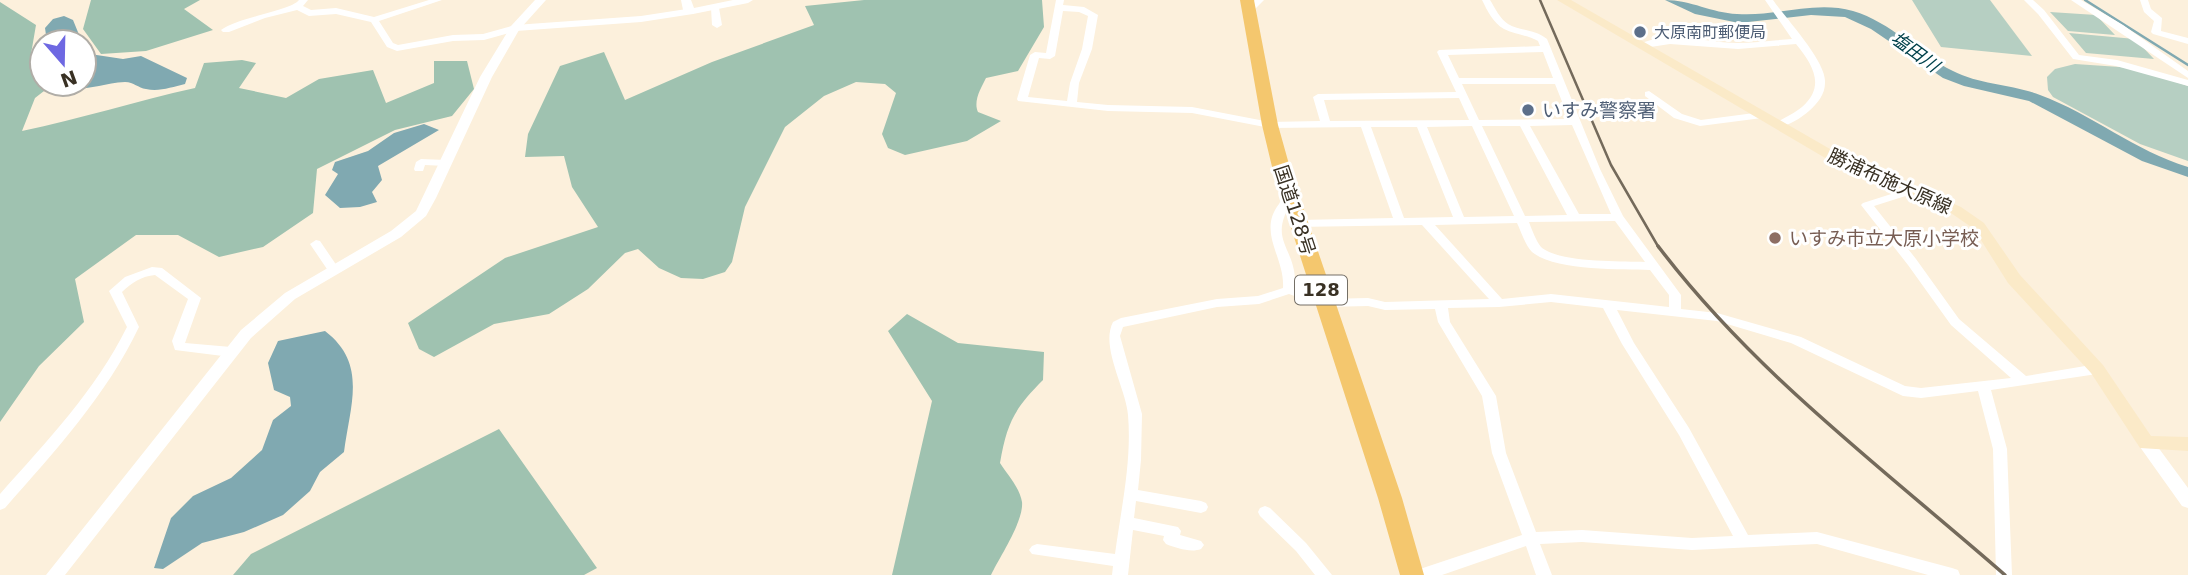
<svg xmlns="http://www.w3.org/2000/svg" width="2188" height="575" font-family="'DejaVu Sans','Noto Sans JP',sans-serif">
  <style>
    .green { fill: #b6cfc2 }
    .forest { fill: #9fc2b0 }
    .water { fill: #80a9b1 }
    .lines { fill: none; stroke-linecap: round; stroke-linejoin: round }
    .stream { stroke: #80a9b1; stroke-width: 2.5 }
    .river { fill: #80a9b1; fill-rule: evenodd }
    .minor { fill: #fff; fill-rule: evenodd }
    .tertiary { fill: #fff; fill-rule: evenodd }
    .secondary { fill: #fbeac8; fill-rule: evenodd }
    .trunk { fill: #f4c76e; fill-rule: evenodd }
    .rail-far1 { stroke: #746a5b; stroke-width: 2.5 }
    .rail { stroke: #746a5b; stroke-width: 3.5 }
    .service-dot { fill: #5c6f8a; stroke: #fff; stroke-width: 2.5 }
    .education-dot { fill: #8d6e63; stroke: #fff; stroke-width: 2.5 }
    .labels { text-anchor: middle; stroke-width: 6; stroke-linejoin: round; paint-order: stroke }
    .far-service-label { font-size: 16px; fill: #4e5e75; stroke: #fff; text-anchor: start }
    .far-water-label { font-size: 18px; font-style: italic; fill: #00414b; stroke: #fff }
    .shield { fill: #fff; stroke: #746f66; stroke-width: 2 }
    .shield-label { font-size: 18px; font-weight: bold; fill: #393124 }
    .service-label { font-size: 19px; fill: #4e5e75; stroke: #fff; text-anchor: start }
    .street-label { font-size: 19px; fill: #393124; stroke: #fff }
    .education-label { font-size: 19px; fill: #785e54; stroke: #fff; text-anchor: start }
  </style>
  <rect width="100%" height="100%" fill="#fcf0dc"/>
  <!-- green -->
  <path class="green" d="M 1912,0 L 1990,0 L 2032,56 L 1941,47 Z
    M 2050,12 L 2096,15 L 2115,35 L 2068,31 Z
    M 2069,33 L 2135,39 L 2154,59 L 2086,53 Z
    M 2075,64 L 2135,68 L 2188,86 L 2188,161 L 2140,144 L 2053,97 L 2048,90 L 2047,77 L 2055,69 Z"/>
  <!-- forest -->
  <path class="forest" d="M 91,0 L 200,0 L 184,9 L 213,30 L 146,51 L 101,54 L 83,29 Z
    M 864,0 L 1042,0 L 1044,27 L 1018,71 L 986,78 C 981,88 973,101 978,112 L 1001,121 L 967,141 L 905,155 L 888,148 L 882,134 L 896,93 L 885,84 L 856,82 L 824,96 L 785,127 L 745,207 L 732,262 L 725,272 L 703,279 L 681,278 L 659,268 L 638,249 L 625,253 L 588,289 L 549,314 L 494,324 L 434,357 L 419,349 L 408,323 L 505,258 L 598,227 L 572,187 L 564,156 L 525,157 L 528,134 L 560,66 L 604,52 L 625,100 L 712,62 L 814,25 L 805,6 Z
    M 0,2 L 36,25 L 31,54 L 42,64 L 42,84 L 53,84 L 35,98 L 22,131 C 80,119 136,101 195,88 L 204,63 L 242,60 L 256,63 L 239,88 L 286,98 L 319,79 L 373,70 L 386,103 L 434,83 L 434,61 L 467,61 L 474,89 L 452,116 L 395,130 L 317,169 L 313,213 L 263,247 L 219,257 L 178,235 L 136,235 L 75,279 L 84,322 L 39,366 L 0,422 Z
    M 907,314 L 958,343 L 1044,352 L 1043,380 C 1014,409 1007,423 1000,463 C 1007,474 1020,488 1022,502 C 1024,521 999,558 991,575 L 892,575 L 932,401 L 888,331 Z
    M 499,429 L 597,568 L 584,575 L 233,575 L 251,554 Z"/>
  <!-- water -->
  <path class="water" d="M 64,16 L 73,20 L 82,42 L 47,42 L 45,28 L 53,19 Z
    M 84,45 L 90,54 L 123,59 L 141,56 L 187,78 L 185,84 C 172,87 159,92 146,89 C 138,88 134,82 125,82 C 104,83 91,90 68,89 L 67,84 L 84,84 Z
    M 424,124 L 439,130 L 378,166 L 382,180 L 372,192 L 377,202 L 360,207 L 340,208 L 325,195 L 338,174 L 332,170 L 335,162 L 368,151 L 394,133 Z
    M 325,331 C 368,364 350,405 344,452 L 320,472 L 310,491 L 283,515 L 244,532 L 202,543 L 163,569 L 154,568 L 171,518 L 193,496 L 231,478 L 262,450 L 273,420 L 291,406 L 290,397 L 274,390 L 268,363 L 278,341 Z"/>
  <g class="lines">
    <!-- stream -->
    <path class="stream" d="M 2085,0 L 2188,65"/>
    <!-- river -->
    <path class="river" d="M 1665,0 C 1691,0 1712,13 1737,14 C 1777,17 1814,0 1853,11 C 1891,22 1918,54 1953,71 C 1980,85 2012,84 2040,95 C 2092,114 2135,151 2188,167 L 2188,177 L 2142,161 L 2029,101 L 1964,86 L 1943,78 L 1871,29 L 1845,17 L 1811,15 L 1739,23 L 1695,14 Z"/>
    <!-- minor -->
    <path class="minor" d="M 299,0 L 308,0 L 303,6 L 311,10 L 336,8 L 374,17 L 429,0 L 442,0 L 379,21 L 393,43 L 398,45 L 453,35 L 483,34 L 515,25 L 641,16 L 693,8 L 697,11 L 693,14 L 641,22 L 516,31 L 484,40 L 453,41 L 397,51 L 387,47 L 371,22 L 336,14 L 309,16 L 297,10 L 265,18 L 229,32 L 223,32 L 221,30 C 239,17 290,11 299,0 Z
      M 1056,0 L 1064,0 L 1063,5 L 1084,7 L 1098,15 L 1092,49 L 1079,83 L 1077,102 L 1108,105 L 1192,107 L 1270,122 L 1320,121 L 1313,97 L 1318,94 L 1456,92 L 1437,52 L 1439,50 L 1540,46 L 1538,41 C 1527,35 1514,34 1504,29 C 1493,23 1487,10 1482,0 L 1490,0 C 1495,8 1500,19 1508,24 C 1520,31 1534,29 1547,39 L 1600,169 L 1623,216 L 1681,295 L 1681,309 L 1717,313 L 1801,337 L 1905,386 L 1921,388 L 2011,378 L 1951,325 L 1908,265 L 1861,205 L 1863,203 L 1907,189 L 1915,189 L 1917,191 L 1915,193 L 1874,206 L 1916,259 L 1959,319 L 2026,376 L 2097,364 L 2102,366 L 2104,369 L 2102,372 L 2097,374 L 1991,390 L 2007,449 L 2012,575 L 1996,575 L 1993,449 L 1978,391 L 1921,398 L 1903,396 L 1791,343 L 1717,321 L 1617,310 L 1634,343 L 1689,428 L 1748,535 L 1817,532 L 1952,568 L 1958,570 L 1960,575 L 1928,575 L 1817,544 L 1692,550 L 1582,542 L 1540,544 L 1552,575 L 1536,575 L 1526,546 L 1442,575 L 1415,575 L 1417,570 L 1522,535 L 1492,453 L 1482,396 L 1438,322 L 1435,309 L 1385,310 L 1368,306 L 1325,307 L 1289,294 L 1259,304 L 1217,307 L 1123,327 L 1120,336 L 1142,414 L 1141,460 L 1138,490 L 1201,501 L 1206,503 L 1208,507 L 1206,511 L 1201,513 L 1136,501 L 1134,518 L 1178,527 L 1181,531 L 1180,535 L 1201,541 L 1204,545 L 1201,549 C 1191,553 1176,548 1166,544 L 1163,540 L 1164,536 L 1133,530 L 1128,575 L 1112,575 L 1113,566 L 1032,554 L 1029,550 L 1032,546 L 1037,544 L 1115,554 C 1121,509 1132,461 1128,415 C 1126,388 1100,347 1113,322 L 1121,318 L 1217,299 L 1258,296 L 1283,288 C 1285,257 1257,232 1279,204 C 1282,198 1284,195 1290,193 L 1296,196 C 1263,242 1298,245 1295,288 L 1326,299 L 1368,298 L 1385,302 L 1489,299 L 1422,225 L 1295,227 L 1293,224 L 1295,221 L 1299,220 L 1393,218 L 1361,127 L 1270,128 L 1192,113 L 1108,111 L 1018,101 L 1017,99 L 1030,55 L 1035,52 L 1046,53 ZM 1063,11 L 1079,12 L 1088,16 L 1082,49 L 1070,83 L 1067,101 L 1028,97 L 1039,58 L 1050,59 L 1055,56 ZM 1543,52 L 1553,78 L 1459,78 L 1448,55 ZM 1462,84 L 1555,84 L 1569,119 L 1479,120 ZM 1459,98 L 1469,120 L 1330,121 L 1324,100 ZM 1572,125 L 1611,214 L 1579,214 L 1530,126 ZM 1472,126 L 1514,216 L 1464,217 L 1427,127 ZM 1482,126 L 1520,126 L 1567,215 L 1525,216 ZM 1371,127 L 1417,127 L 1453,217 L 1404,218 ZM 1615,221 L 1645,262 C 1621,261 1559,263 1541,247 C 1536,241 1532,230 1529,222 ZM 1517,223 C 1521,231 1525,245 1532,252 C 1555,271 1621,269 1650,270 L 1669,295 L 1669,307 L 1551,294 L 1502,299 L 1435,225 ZM 1551,302 L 1603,308 L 1622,344 L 1679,435 L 1733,536 L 1692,538 L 1582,530 L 1536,532 L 1506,453 L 1496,396 L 1450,322 L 1448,308 L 1499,307 Z
      M 1255,0 L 1264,0 L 1252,12 L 1246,12 L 1246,8 Z
      M 1765,0 L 1773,0 C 1786,19 1827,62 1825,83 C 1825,94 1818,103 1809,111 C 1801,118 1786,128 1775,127 L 1774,125 C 1782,118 1794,114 1802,107 C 1826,86 1813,65 1796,44 L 1738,49 L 1670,44 L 1644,48 L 1639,45 C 1663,30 1710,43 1737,43 C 1755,43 1774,40 1792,39 Z
      M 2024,0 L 2033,0 L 2044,10 L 2079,55 L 2117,60 L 2188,80 L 2188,86 L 2116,66 L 2073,59 L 2038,14 Z
      M 2071,0 L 2081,0 L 2123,25 L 2188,71 L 2188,78 Z
      M 2140,0 L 2148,0 L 2151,9 L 2162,18 L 2161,31 L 2188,38 L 2188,44 L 2153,34 L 2151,32 L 2154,21 L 2144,12 Z
      M 715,5 L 719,8 L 722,25 L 717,28 L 712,25 L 711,8 Z
      M 1649,91 L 1682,114 L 1701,120 L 1762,112 L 1767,115 L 1762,118 L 1700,126 L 1674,118 L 1645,96 L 1645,92 Z
      M 421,159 L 446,160 L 451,163 L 446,166 L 425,165 L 423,171 L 415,171 L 414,169 L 416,162 Z
      M 316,240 L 320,241 L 337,266 L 339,269 L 337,272 L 329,272 L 310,244 Z
      M 152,267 L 162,268 L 201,298 L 185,343 L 231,347 L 236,349 L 238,352 L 236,355 L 231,357 L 175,350 L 172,341 L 188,299 L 155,275 C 142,276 131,283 122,292 L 139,327 C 106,396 55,451 5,508 L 0,510 L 0,494 C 47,441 95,391 127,327 L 109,291 L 125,277 Z
      M 1265,506 L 1270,508 L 1306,543 L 1332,575 L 1315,575 L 1296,551 L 1260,516 L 1258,512 L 1260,508 Z"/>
    <!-- tertiary -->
    <path class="tertiary" d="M 535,0 L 546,0 L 519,30 L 492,77 L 436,198 L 426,216 L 401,237 L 295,299 L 251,338 L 65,575 L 46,575 L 241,330 L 285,293 L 391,231 L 416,211 L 480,77 L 511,26 Z
      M 681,0 L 691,0 L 694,8 L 733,0 L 753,0 L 748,3 L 693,14 L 683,10 Z
      M 2146,437 L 2152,439 L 2188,488 L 2188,508 L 2182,506 L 2140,447 L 2138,443 L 2140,439 Z"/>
    <!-- secondary -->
    <path class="secondary" d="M 1557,0 L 1571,0 L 1837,153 L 1961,207 L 1984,223 L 2020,275 L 2103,365 L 2151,436 L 2188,437 L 2188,451 L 2140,448 L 2091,373 L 2008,283 L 1974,229 L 1951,213 L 1827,159 Z"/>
    <!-- trunk -->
    <path class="trunk" d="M 1240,0 L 1254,0 L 1278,125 L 1292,175 L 1402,498 L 1424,575 L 1400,575 L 1378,498 L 1274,175 L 1262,125 Z"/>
    <!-- rail-far1 -->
    <path class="rail-far1" d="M 1540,0 L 1611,165 L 1659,248"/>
    <!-- rail -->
    <path class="rail" d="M 1658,246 C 1754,373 1886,471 2005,575"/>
  </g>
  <!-- markers -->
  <g class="service-dot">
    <circle cx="1640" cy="32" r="7"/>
    <circle cx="1528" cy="110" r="7"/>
  </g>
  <circle class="education-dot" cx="1775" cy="238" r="7"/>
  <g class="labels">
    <!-- far-service labels -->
    <g class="far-service-label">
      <text x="1654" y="38">大原南町郵便局</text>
    </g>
    <!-- far-water labels -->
    <g class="far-water-label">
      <text transform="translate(1915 52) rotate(36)" y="6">塩田川</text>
    </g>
    <!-- shield labels -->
    <rect class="shield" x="1295" y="275.5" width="52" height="29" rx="5"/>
    <g class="shield-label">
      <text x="1321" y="296">128</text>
    </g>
    <!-- service labels -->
    <g class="service-label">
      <text x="1542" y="117">いすみ警察署</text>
    </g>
    <!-- street labels -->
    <g class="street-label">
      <text transform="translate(1890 181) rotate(24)" y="7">勝浦布施大原線</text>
      <text transform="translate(1295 210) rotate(72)" y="7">国道128号</text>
    </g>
    <!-- education labels -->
    <g class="education-label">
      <text x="1789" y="245">いすみ市立大原小学校</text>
    </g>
  </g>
  <!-- north arrow -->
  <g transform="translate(63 63) rotate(160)"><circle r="33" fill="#ffffff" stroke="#b0ada7" stroke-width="2"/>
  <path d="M0-5L12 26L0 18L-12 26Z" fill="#6e68e2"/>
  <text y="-10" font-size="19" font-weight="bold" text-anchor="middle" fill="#393124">N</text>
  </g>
</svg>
